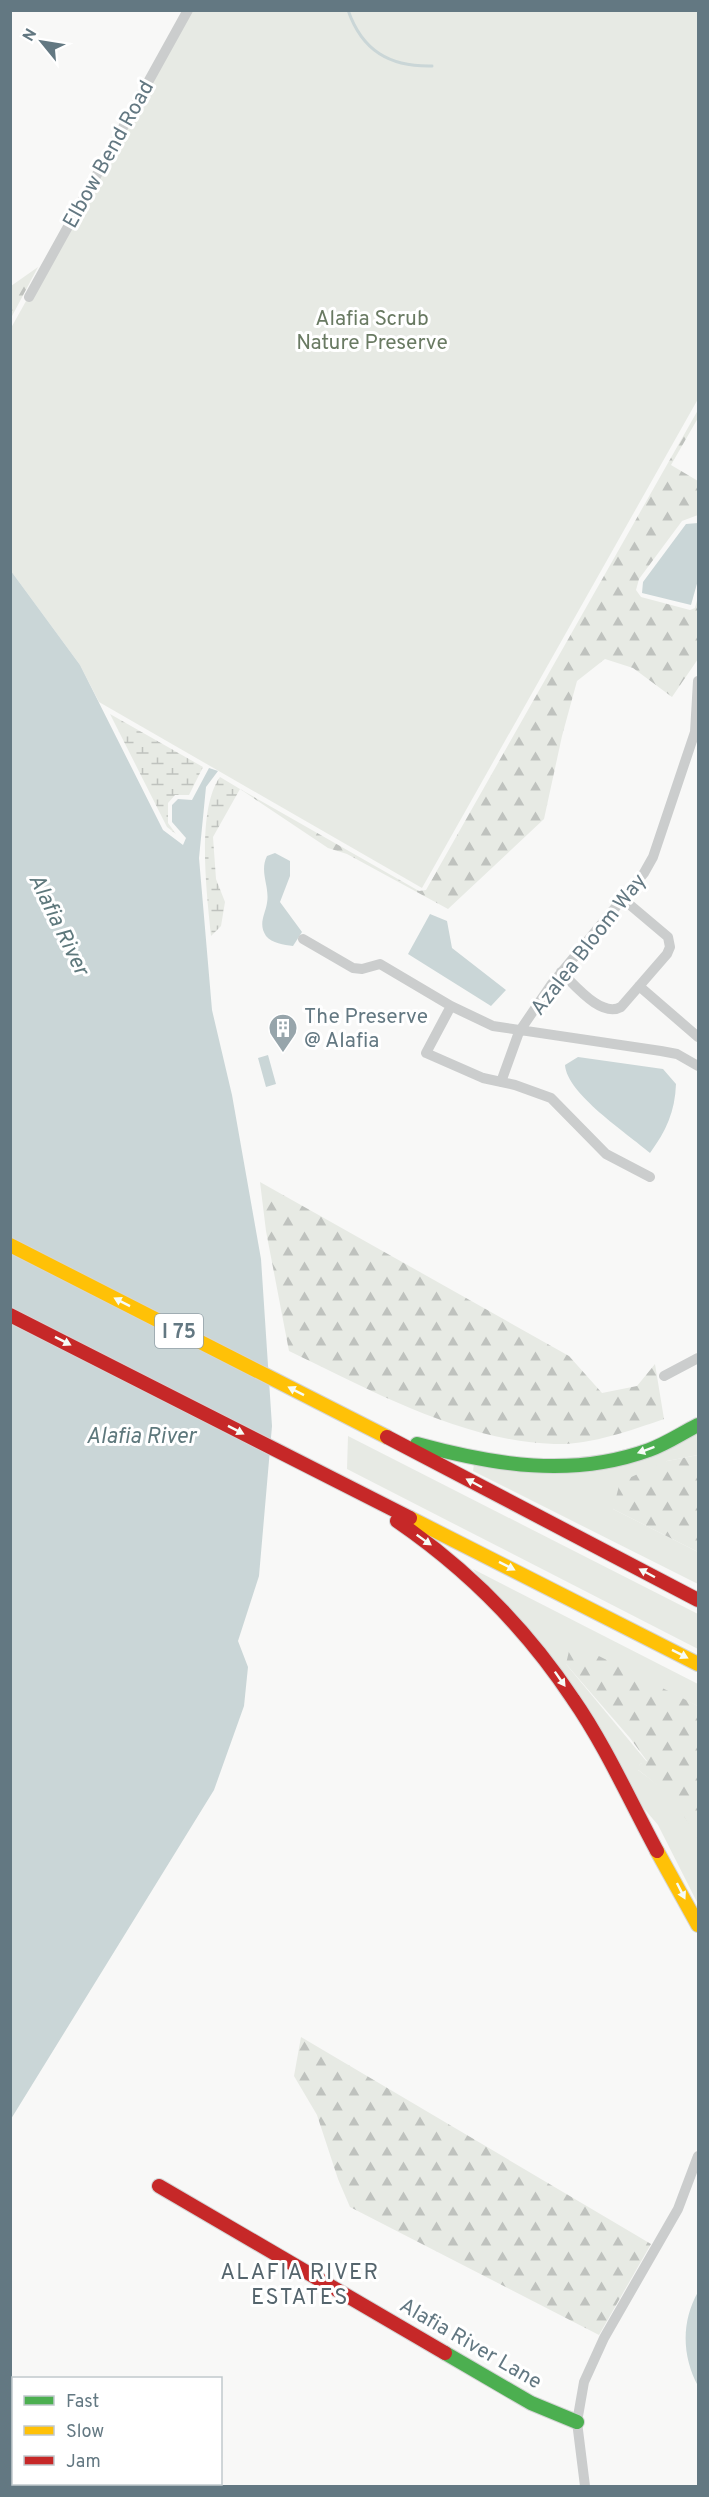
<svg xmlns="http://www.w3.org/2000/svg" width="709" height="2497" font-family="Overpass,sans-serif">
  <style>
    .grass { fill: #e7eae4 }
    .forest { fill: url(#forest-firs) }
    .wetland { fill: url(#wetland-marsh) }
    .water { fill: #cad6d7 }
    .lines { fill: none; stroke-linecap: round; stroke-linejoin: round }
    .stream { stroke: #cad6d7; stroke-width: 3 }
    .fast-casing { stroke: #d4d5d5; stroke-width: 16 }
    .slow-casing { stroke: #d4d5d5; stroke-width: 16 }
    .jam-casing { stroke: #d4d5d5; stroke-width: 16 }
    .street { stroke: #cbcdcd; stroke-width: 10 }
    .fast { stroke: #4caf50; stroke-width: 14 }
    .slow { stroke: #ffc107; stroke-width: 14 }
    .jam { stroke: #c62828; stroke-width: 14 }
    .oneway { fill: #f6fbf6 }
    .labels { text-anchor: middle; stroke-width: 6; stroke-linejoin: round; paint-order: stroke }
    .shield { fill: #fff; stroke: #92a0a8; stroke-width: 1.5 }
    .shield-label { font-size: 20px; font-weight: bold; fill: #637882 }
    .street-label { font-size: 21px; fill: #637882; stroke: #fff }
    .park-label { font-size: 21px; fill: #697a62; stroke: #fff }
    .poi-label { font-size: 21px; fill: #637882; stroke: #fff; text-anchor: start }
    .water-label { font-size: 22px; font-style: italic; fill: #5e787c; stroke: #fff }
    .neighbourhood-label { font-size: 22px; letter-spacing: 1.5px; fill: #55656d; stroke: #fff }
  </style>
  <defs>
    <pattern id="forest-firs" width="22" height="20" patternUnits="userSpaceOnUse" patternTransform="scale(1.5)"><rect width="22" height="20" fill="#e7eae4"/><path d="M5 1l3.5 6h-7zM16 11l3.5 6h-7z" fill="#bfc2be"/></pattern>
    <pattern id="wetland-marsh" width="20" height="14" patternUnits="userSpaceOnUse" patternTransform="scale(1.5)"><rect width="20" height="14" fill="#e7eae4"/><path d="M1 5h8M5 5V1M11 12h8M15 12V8" fill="none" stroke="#bfc2be"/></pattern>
  </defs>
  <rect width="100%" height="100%" fill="#f8f8f7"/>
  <!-- grass -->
  <path class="grass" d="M 188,11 L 698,11 L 698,399 L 422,888 L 99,702 L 80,665 L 11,571 L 11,328 Z
    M 698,1430 L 698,1455 L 667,1461 L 613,1509 L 698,1552 L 698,1584 L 473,1471 L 474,1464 L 542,1471 Z
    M 348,1436 L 698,1614 L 698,1649 L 347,1469 Z
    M 473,1569 L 698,1684 L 698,1706 L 663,1690 L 566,1664 L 647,1762 L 640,1764 L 638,1770 C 659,1785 696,1815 698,1843 C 700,1863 698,1884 698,1904 L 658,1825 L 624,1785 Z"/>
  <!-- forest -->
  <path class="forest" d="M 38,267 L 11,318 L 11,286 Z
    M 698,410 L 698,418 L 671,465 L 698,481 L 698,515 L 682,521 L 639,579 L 636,590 L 641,597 L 690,610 L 695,608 L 698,597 L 698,659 L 672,697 L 633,668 L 605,659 L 577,681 L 562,736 L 544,819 L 448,909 L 347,854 L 328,848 L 240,789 L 419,891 L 426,890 Z
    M 260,1182 L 569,1356 L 602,1393 L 637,1386 L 655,1364 L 664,1419 C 629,1431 591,1445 554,1444 C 462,1441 370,1390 289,1351 L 266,1231 Z
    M 698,1455 L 698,1552 L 613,1509 L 620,1482 L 667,1461 Z
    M 579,1646 L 698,1706 L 698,1840 C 683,1810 665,1790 637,1769 L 640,1764 L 647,1761 L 630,1738 L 566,1664 L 569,1651 Z
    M 301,2037 L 651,2244 L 599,2335 L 350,2207 L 338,2179 L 317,2115 L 294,2076 Z"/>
  <!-- wetland -->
  <path class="wetland" d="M 110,714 L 203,767 L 189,795 L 175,795 L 168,803 L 168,823 L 176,834 L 167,827 Z
    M 220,777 L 240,789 L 213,837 L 216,879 L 225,902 L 221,926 L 211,936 C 207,895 196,810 220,777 Z"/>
  <!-- water -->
  <path class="water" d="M 698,523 L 698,580 L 691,605 L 642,593 L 643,582 L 686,524 Z
    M 11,571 L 80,665 L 163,830 L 183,845 L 186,838 L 172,822 L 172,805 L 178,799 L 192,800 L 209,768 L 218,771 L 206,787 L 199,858 L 212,1010 L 232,1095 L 261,1259 L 272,1426 L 259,1576 L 238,1641 L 248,1667 L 244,1706 L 214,1790 L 11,2119 Z
    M 275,853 L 290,861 L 290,876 L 280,902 L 302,932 L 293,946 C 284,945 272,943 266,936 C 258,924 265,915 267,903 C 270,886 259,872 267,856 Z
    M 430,914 L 447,921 L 452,948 L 506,990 L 491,1006 L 408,954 Z
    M 268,1055 L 276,1084 L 266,1087 L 258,1058 Z
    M 578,1057 L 663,1069 L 676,1084 C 675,1112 666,1131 650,1153 C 627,1133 567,1094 565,1065 Z
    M 698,2292 L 698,2386 C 682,2356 681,2322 698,2292 Z"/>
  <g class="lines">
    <!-- stream -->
    <path class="stream" d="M 348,10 C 362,51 390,67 432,66"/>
    <!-- fast casing -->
    <g class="fast-casing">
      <path id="fast" d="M 417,1444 C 494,1465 572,1478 649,1450 C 666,1444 682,1433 698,1425
        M 445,2353 L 531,2403 L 577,2422"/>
    </g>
    <!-- slow casing -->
    <g class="slow-casing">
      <path id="slow" d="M 10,1245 L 387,1437
        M 410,1518 L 698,1664
        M 657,1851 L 698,1925"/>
    </g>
    <!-- jam casing -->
    <g class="jam-casing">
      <path id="jam" d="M 10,1315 L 410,1518
        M 387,1437 L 698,1600
        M 397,1521 C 467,1569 526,1628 573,1699 C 605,1745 630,1801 657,1851
        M 159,2186 L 445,2353"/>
    </g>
    <!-- street -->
    <path class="street" d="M 29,297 L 188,10
      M 303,939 L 353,968 L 362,969 L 380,964 L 451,1006 L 493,1026 L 661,1051 L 677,1054 L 698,1066
      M 561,972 C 575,985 601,1018 621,1007 L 667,954 L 670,947 L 668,937 L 623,899
      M 639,986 L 698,1037
      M 451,1006 L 426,1053 L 483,1078 L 515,1085 L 551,1098 L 606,1154 L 650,1177
      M 501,1082 L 519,1032 L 551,985 L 644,873 L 653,857 L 695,732 L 698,681
      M 664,1376 L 698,1358
      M 585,2486 L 577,2422 L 584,2382 L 604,2338 L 678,2209 L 698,2156"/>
    <!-- fast -->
    <use href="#fast" class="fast"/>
    <!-- slow -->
    <use href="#slow" class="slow"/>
    <!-- jam -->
    <use href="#jam" class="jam"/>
  </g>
  <!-- one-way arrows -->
  <defs><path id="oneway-solid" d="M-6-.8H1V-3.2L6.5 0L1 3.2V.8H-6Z" transform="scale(1.5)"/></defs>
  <g class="oneway">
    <use href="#oneway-solid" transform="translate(122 1302) rotate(-153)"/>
    <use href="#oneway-solid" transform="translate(63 1341) rotate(27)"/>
    <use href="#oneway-solid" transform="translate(296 1391) rotate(-153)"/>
    <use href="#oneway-solid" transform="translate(236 1430) rotate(27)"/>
    <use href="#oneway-solid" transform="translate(646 1450) rotate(160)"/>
    <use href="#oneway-solid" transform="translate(474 1483) rotate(-152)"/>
    <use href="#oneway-solid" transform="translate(424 1540) rotate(35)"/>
    <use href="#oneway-solid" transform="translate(507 1566) rotate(27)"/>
    <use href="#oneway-solid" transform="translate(647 1573) rotate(-152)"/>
    <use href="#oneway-solid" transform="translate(680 1654) rotate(27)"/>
    <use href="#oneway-solid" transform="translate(560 1679) rotate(55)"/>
    <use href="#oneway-solid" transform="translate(681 1891) rotate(63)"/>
  </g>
  <!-- icons -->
  <defs>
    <g id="building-pin" transform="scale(1.5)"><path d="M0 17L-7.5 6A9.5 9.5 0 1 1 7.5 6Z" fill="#97a5ab" stroke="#fff"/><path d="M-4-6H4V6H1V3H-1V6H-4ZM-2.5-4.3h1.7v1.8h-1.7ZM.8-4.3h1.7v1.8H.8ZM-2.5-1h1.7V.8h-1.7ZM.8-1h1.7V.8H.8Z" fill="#fff"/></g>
  </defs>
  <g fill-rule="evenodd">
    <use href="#building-pin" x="283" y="1028"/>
  </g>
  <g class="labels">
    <!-- shield labels -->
    <rect class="shield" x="155" y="1314" width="48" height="34" rx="4.5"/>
    <g class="shield-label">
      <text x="179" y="1338">I 75</text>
    </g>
    <!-- street labels -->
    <g class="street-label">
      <text transform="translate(108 154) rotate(-61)" y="7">Elbow Bend Road</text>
      <text transform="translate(588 944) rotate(-52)" y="7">Azalea Bloom Way</text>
      <text transform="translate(471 2343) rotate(30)" y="7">Alafia River Lane</text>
    </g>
    <!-- park labels -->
    <g class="park-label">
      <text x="372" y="325">Alafia Scrub<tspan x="372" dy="24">Nature Preserve</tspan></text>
    </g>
    <!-- poi labels -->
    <g class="poi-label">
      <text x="304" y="1023">The Preserve<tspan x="304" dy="24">@ Alafia</tspan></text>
    </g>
    <!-- water labels -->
    <g class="water-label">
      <text transform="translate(60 924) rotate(64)" y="8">Alafia River</text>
      <text x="141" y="1443">Alafia River</text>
    </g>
    <!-- neighbourhood labels -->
    <g class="neighbourhood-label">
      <text x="300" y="2279">ALAFIA RIVER<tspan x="300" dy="25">ESTATES</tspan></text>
    </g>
  </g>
  <!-- border -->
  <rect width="709" height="2497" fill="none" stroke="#637882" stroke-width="24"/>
  <!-- legend -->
  <rect x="12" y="2377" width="210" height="108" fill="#ffffff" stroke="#c1c9cd" stroke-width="1.5"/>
  <rect x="24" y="2396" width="30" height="9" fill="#4caf50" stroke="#c1c9cd" stroke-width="1.5"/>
  <text x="66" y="2407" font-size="18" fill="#637882">Fast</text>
  <rect x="24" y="2426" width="30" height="9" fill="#ffc107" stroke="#c1c9cd" stroke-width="1.5"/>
  <text x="66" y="2437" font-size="18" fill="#637882">Slow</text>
  <rect x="24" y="2456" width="30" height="9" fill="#c62828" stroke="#c1c9cd" stroke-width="1.5"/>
  <text x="66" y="2467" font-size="18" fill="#637882">Jam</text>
  <!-- north arrow -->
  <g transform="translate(42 42) rotate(300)" stroke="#ffffff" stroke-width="4.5" paint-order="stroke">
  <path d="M0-4.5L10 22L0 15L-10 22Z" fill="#637882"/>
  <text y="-9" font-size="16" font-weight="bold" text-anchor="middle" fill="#637882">N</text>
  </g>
</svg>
